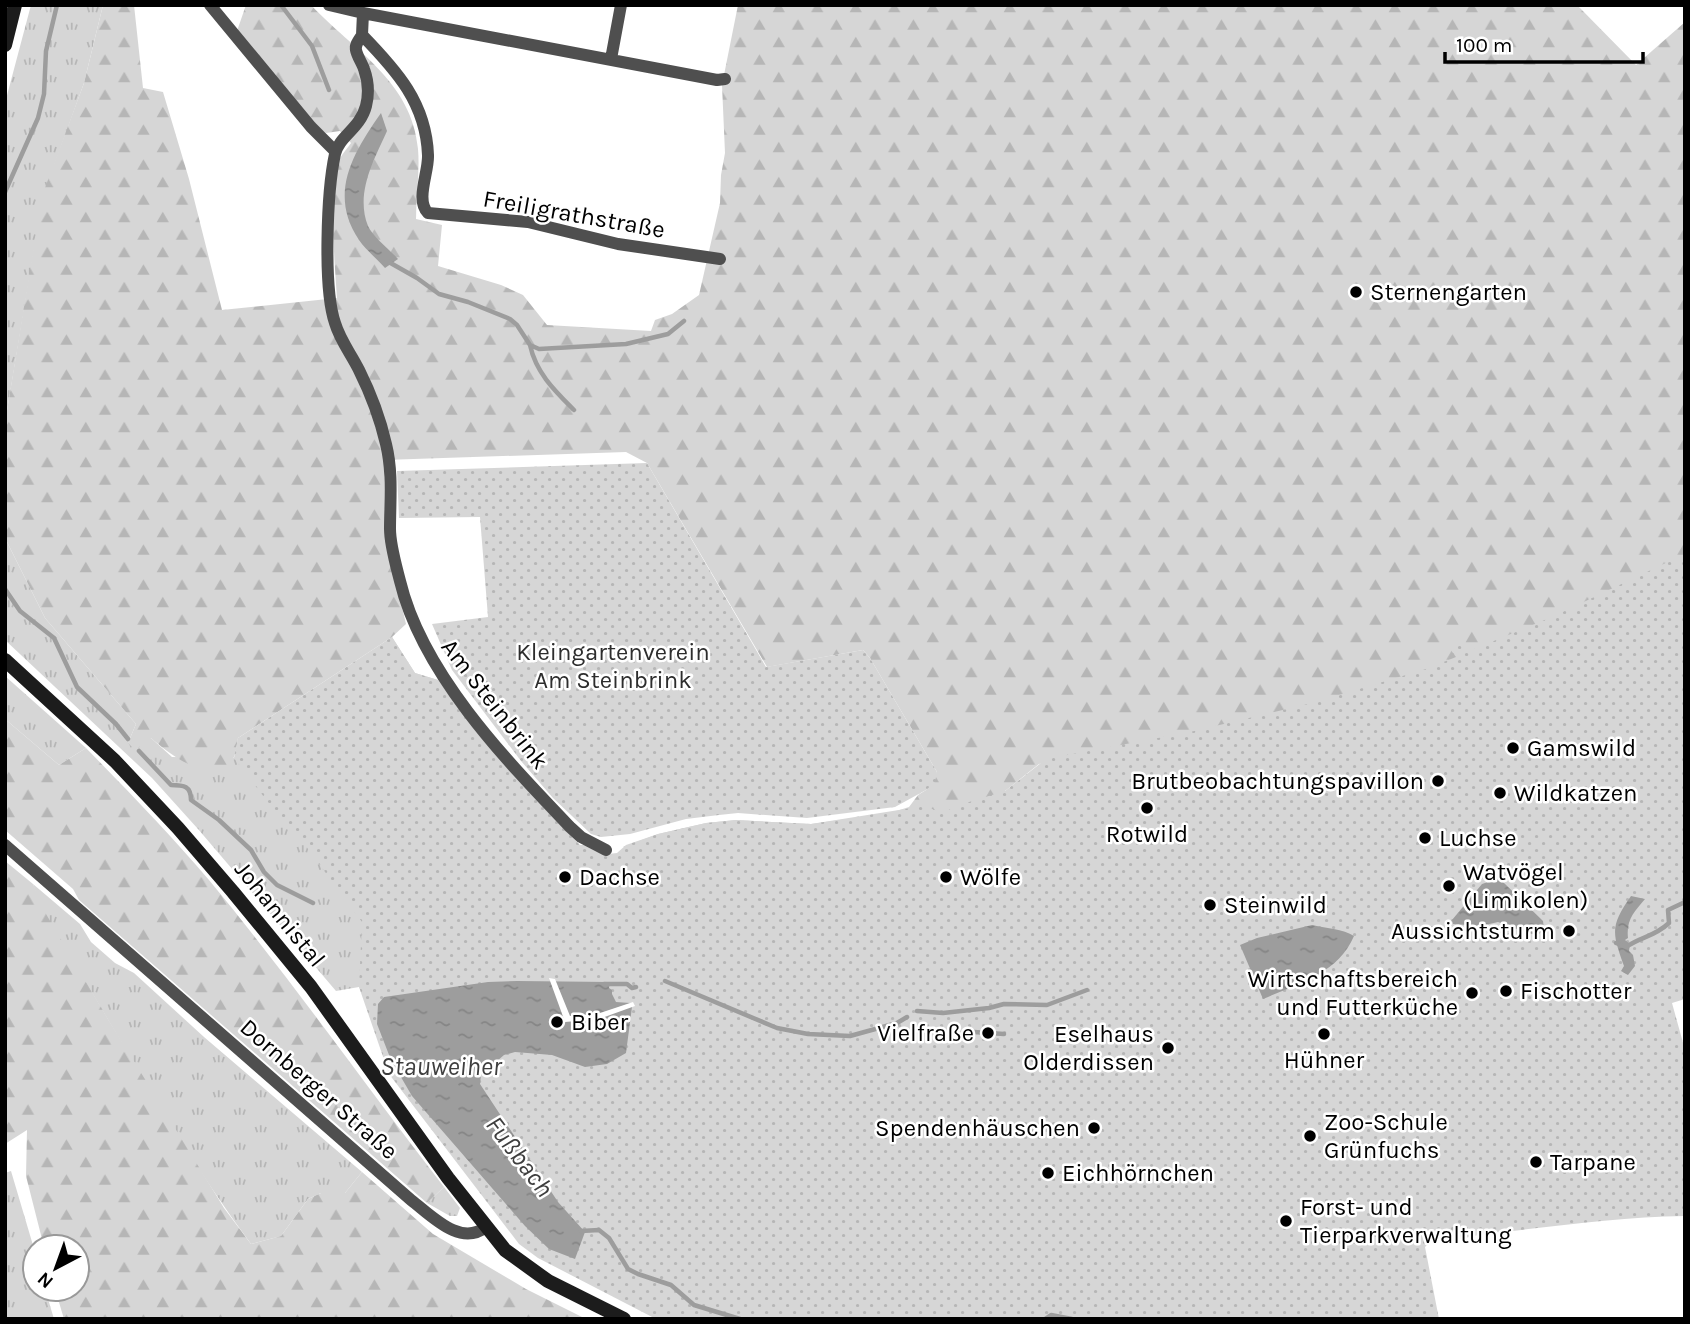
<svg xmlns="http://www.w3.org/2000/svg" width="1690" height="1324" font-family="Karla,sans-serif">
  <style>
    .grass { fill: url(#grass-tufts) }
    .forest { fill: url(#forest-firs) }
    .park { fill: url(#park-dots) }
    .water { fill: url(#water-ripples) }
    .pier { fill: #fff }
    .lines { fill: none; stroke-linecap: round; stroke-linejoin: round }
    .stream { stroke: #9d9d9d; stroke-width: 4.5 }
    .minor { stroke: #4f4f4f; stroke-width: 12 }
    .secondary { stroke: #1c1c1c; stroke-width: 14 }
    .poi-dot { fill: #000; stroke: #fff; stroke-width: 2.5 }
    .labels { text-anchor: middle; stroke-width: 5; stroke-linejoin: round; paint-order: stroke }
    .street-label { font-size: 24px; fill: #000; stroke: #fff }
    .poi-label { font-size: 24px; fill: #000; stroke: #fff; text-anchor: start }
    .park-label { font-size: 24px; fill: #2d2d2d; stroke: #fff }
    .water-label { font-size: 26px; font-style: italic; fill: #3e3e3e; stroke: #fff }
  </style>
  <defs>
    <pattern id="grass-tufts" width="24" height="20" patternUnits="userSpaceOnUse" patternTransform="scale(1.75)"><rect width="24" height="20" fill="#d6d6d6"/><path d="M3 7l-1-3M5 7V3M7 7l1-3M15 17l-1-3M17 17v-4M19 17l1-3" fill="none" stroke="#b6b6b6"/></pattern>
    <pattern id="forest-firs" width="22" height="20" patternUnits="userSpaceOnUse" patternTransform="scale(1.75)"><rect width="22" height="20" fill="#d6d6d6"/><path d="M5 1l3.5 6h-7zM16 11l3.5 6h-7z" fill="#b6b6b6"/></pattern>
    <pattern id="park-dots" width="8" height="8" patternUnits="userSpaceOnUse" patternTransform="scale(1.75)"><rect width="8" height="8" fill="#d6d6d6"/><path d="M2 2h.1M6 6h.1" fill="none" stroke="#b6b6b6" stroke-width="1.8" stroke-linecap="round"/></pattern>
    <pattern id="water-ripples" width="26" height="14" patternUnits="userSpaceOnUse" patternTransform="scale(1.75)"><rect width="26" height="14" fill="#9d9d9d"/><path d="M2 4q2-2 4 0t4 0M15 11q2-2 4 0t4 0" fill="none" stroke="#858585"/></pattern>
  </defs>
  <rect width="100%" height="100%" fill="#fff"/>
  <!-- grass -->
  <path class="grass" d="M 31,5 L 103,5 L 84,83 L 43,196 L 5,423 L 5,103 Z
    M 5,538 L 45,618 L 136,724 L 128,743 L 151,738 L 172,757 L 234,758 L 392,637 L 415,673 L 438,680 L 360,989 L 359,987 L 336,991 L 198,829 L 152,778 L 5,640 Z
    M 5,676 L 86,748 L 59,765 L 5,719 Z
    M 33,884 L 80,924 L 91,942 L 115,963 L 134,973 L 204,1037 L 362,1172 L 345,1193 L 321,1193 L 308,1199 L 281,1236 L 251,1244 C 193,1166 144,1080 94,996 C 73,961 45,924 33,884 Z
    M 11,1171 L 35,1252 L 35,1289 L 45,1289 L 54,1319 L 5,1319 L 5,1173 Z
    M 444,1187 L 460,1208 L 457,1216 L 450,1216 L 427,1203 Z"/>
  <!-- forest -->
  <path class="forest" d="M 103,5 L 134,5 L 143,88 L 163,92 L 189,179 L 222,310 L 337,298 C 335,267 328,188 339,161 C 341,155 347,149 351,143 L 340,131 L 326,133 L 316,126 L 237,31 L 246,5 L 311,5 C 353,50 412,81 418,149 C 420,172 416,196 416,219 L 442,225 L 438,266 L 501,285 L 523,295 L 547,325 L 651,331 L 655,320 L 672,314 L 699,295 L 720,203 L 721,175 L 725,153 L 722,85 L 738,5 L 1577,5 L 1636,65 L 1685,22 L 1685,598 L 1574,658 L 1039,764 L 1005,791 L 1031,863 L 623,847 L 658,834 L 706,823 L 736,820 L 811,824 L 890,813 L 909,807 L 918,795 L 926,790 L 937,772 L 870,658 L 863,650 L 767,667 L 647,463 L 626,452 L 384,460 L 384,532 L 406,624 L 392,637 L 238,738 C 237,744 236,754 233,759 C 212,788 168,753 151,738 L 135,750 L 128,743 L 136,724 L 45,618 L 5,538 L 5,423 L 42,196 L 84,83 Z
    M 5,719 L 59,765 L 86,748 C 128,791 170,834 209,880 C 291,979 365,1085 444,1187 L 427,1203 L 79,900 L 73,889 L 5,830 Z
    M 5,861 L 33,884 L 46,914 L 108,1019 L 224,1208 L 251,1244 L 281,1236 L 308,1199 L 321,1193 L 345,1193 L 362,1172 L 433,1234 L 526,1289 L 586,1319 L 64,1319 L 55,1289 L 77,1289 L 77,1247 L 44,1247 L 26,1176 L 27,1130 L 5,1144 Z"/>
  <!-- park -->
  <path class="park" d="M 647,463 L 766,667 L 863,650 L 870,658 L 937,772 L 935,782 L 926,790 L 895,807 L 807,818 L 738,813 L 719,815 L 686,819 L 630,834 L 601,837 L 591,834 L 553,798 L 521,761 L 452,670 L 432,624 L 488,617 L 480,517 L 399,518 L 397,471 Z
    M 1685,557 L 1685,999 L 1672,1003 L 1685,1050 L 1685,1216 C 1618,1217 1551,1227 1485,1234 C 1469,1236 1447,1244 1432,1240 L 1425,1247 L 1439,1319 L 656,1319 L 538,1258 L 519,1244 L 389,1074 L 359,987 L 362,922 L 294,830 L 284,823 L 234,758 L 238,738 L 392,637 L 415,673 L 438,680 L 494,750 L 544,808 L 580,845 L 586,845 L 608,854 L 617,853 L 626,845 L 658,834 L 706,823 L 736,820 L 811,824 L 924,806 L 943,813 L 956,806 L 1005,791 L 1046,759 L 1190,732 L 1312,703 L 1426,669 L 1456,657 L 1450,649 L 1466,643 L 1467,652 L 1552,617 L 1670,561 L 1678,565 Z"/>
  <!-- water -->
  <path class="water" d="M 381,113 L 387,131 C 374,160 355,193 368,226 C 373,237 389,249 398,259 L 385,268 C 377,259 366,250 359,240 C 328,194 353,153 381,113 Z
    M 1497,879 L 1503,882 L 1543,921 L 1544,929 L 1539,934 L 1532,934 L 1498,922 L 1481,926 L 1453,924 L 1452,920 L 1482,884 Z
    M 1631,896 L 1645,899 C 1634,912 1626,920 1628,938 L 1625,940 L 1630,944 L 1629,951 L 1633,955 L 1635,966 L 1628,975 L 1621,971 L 1624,966 C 1612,933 1610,926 1631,896 Z
    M 1312,925 C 1324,928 1344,929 1354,936 C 1338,974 1297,984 1263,999 L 1240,945 L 1257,938 Z
    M 517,981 L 610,982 L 609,988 L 612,990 L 612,994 L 616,1002 L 630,1003 L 632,1007 L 626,1053 L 607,1064 L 585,1067 L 552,1055 L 515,1052 L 504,1055 L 481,1075 L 480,1084 L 558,1202 L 585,1232 L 575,1259 L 549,1249 L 525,1226 L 412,1096 L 391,1060 L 377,1024 L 378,1004 L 384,997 L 488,982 Z"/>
  <!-- pier -->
  <path class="pier" d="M 549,978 L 555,979 L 570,1016 L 597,1014 L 633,1002 L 635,1006 L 599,1019 L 565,1022 Z"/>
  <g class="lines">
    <!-- stream -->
    <path class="stream" d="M 281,5 L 312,46 L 329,90
      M 5,192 L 38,118 L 44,94 L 46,51 L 57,5
      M 387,261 L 417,278 L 439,294 L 468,302 L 510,319 L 517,325 L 530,345 L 539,349 L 626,344 L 668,334 L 684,321
      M 530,345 C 536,373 555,391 574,410
      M 5,589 L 20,611 L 54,638 L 77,687 L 116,724 L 128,739
      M 139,751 L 171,785 C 184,785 191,786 191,800 L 219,820 L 251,850 L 264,872 L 277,885 L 313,903
      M 1616,943 L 1626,947 C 1642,936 1654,937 1669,923 L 1668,910 L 1685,902
      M 665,981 L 777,1028 L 808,1034 L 850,1036 L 897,1023 L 907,1017
      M 604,984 L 627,984 L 632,988 L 636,987
      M 917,1011 L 943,1013 L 989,1008 L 1004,1004 L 1047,1005 L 1087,990
      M 962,1034 L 974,1032 L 1004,1034
      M 581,1231 L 599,1230 L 609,1238 L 628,1269 L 638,1274 L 671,1285 L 694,1305 L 740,1319
      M 1045,1319 L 1051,1315 L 1072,1319"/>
    <!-- minor -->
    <path class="minor" d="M 210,5 L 311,127 L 335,151
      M 329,5 L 363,13 L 362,35 C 397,71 426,103 428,155 C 429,172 415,200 428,213 L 528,222 L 618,244 L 720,259
      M 363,13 L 717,80 L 725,79
      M 362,35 C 359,40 355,44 356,50 C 357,56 362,63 364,69 C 368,80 369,94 366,106 C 360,129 339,136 335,154 C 327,191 323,288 335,323 C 340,340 351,354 359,370 C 371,394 380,418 386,444 C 393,473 390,500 390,529 C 390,545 396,565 400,581 C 422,673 505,759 570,827 L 581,837 L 606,850
      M 611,59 L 621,5
      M 5,845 L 411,1200 C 432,1216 460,1247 486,1227"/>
    <!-- secondary -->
    <path class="secondary" d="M 5,45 L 15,5
      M 5,660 L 115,761 L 178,828 L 233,892 L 311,987 L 448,1178 L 505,1250 L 548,1281 L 624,1319"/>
  </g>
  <!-- markers -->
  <g class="poi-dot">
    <circle cx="1356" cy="292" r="7"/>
    <circle cx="1513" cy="748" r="7"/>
    <circle cx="1438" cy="781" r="7"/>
    <circle cx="1500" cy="793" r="7"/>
    <circle cx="1147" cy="808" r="7"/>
    <circle cx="1425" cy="838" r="7"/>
    <circle cx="565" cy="877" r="7"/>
    <circle cx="946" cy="877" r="7"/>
    <circle cx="1449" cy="886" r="7"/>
    <circle cx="1210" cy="905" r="7"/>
    <circle cx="1569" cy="931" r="7"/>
    <circle cx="1506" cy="991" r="7"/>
    <circle cx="1472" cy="993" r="7"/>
    <circle cx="557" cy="1022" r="7"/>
    <circle cx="988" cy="1033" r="7"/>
    <circle cx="1324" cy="1034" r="7"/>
    <circle cx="1168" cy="1048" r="7"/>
    <circle cx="1094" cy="1128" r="7"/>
    <circle cx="1310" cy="1136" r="7"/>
    <circle cx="1536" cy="1162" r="7"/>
    <circle cx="1048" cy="1173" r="7"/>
    <circle cx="1286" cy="1221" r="7"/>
  </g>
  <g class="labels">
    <!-- street labels -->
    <g class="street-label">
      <text transform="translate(574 214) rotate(10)" y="8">Freiligrathstraße</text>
      <text transform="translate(495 704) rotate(52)" y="8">Am Steinbrink</text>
      <text transform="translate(280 914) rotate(51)" y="8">Johannistal</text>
      <text transform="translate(319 1089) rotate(41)" y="8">Dornberger Straße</text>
    </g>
    <!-- poi labels -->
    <g class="poi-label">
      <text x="1370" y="300">Sternengarten</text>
      <text x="1527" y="756">Gamswild</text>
      <text x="1424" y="789" text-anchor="end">Brutbeobachtungspavillon</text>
      <text x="1514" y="801">Wildkatzen</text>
      <text x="1147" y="842" text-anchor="middle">Rotwild</text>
      <text x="1439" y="846">Luchse</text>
      <text x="1463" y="880">Watvögel<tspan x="1463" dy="28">(Limikolen)</tspan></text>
      <text x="579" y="885">Dachse</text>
      <text x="960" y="885">Wölfe</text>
      <text x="1224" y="913">Steinwild</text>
      <text x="1555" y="939" text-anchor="end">Aussichtsturm</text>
      <text x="1458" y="987" text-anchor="end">Wirtschaftsbereich<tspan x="1458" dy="28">und Futterküche</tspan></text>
      <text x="1520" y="999">Fischotter</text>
      <text x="571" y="1030">Biber</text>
      <text x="974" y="1041" text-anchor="end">Vielfraße</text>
      <text x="1154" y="1042" text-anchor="end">Eselhaus<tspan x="1154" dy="28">Olderdissen</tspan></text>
      <text x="1324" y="1068" text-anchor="middle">Hühner</text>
      <text x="1324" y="1130">Zoo-Schule<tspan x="1324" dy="28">Grünfuchs</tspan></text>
      <text x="1080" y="1136" text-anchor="end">Spendenhäuschen</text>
      <text x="1550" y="1170">Tarpane</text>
      <text x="1062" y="1181">Eichhörnchen</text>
      <text x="1300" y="1215">Forst- und<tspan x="1300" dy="28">Tierparkverwaltung</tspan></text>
    </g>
    <!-- park labels -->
    <g class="park-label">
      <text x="613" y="660">Kleingartenverein<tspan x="613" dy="28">Am Steinbrink</tspan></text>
    </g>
    <!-- water labels -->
    <g class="water-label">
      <text x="441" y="1075">Stauweiher</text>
      <text transform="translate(520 1156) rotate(53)" y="9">Fußbach</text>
    </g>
  </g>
  <!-- border -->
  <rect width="1690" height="1324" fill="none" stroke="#000000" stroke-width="14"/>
  <!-- north arrow -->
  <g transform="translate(56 1268) rotate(221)"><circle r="33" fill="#ffffff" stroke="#999999" stroke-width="2"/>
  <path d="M0-5L12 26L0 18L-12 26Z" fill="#000000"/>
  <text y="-10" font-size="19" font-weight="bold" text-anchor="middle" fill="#000000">N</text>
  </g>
  <!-- scale -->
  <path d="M1445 52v10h198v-10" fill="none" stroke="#000000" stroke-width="3.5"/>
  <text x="1456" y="52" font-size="21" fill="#000000" stroke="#ffffff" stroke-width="5" paint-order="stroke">100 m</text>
</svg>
